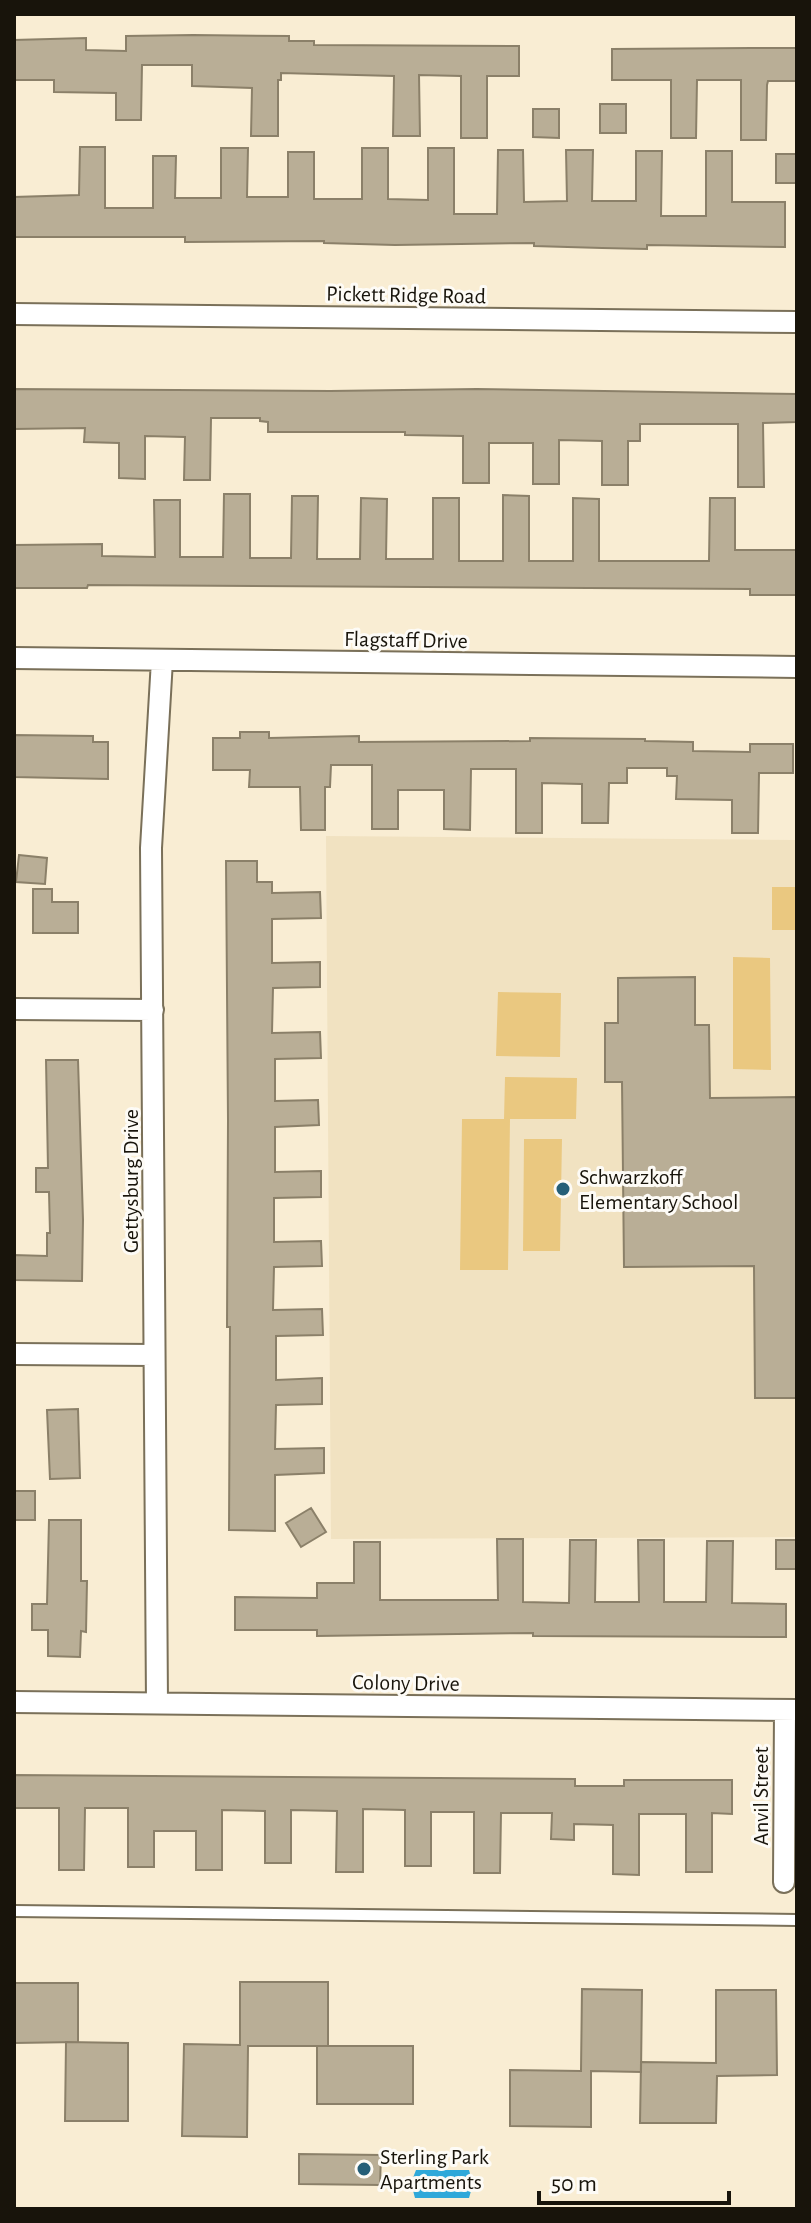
<svg xmlns="http://www.w3.org/2000/svg" width="811" height="2223" font-family="'Alegreya Sans',sans-serif">
  <style>
    .built { fill: #f1e2c1 }
    .green { fill: #eac880 }
    .water { fill: #2fa8d9 }
    .building { fill: #b9ae96; stroke: #8b8069; stroke-width: 2 }
    .lines { fill: none; stroke-linecap: round; stroke-linejoin: round }
    .lane-casing { stroke: #7a7059; stroke-width: 14 }
    .street-casing { stroke: #7a7059; stroke-width: 24 }
    .lane { stroke: #fff; stroke-width: 10 }
    .street { stroke: #fff; stroke-width: 20 }
    .poi-dot { fill: #255f78; stroke: #fdfbf6; stroke-width: 3 }
    .labels { text-anchor: middle; stroke-width: 6; stroke-linejoin: round; paint-order: stroke }
    .street-label { font-size: 22px; fill: #18140b; stroke: #fdfbf6 }
    .poi-label { font-size: 22px; fill: #18140b; stroke: #fdfbf6; text-anchor: start }
  </style>
  <rect width="100%" height="100%" fill="#f9edd3"/>
  <!-- built -->
  <path class="built" d="M 326,836 L 797,840 L 797,1537 L 331,1539 Z"/>
  <!-- green -->
  <path class="green" d="M 772,887 L 797,887 L 797,930 L 772,930 Z
    M 733,957 L 770,958 L 771,1070 L 733,1069 Z
    M 498,992 L 561,993 L 560,1057 L 496,1056 Z
    M 505,1077 L 577,1078 L 576,1119 L 510,1119 L 508,1270 L 460,1270 L 462,1119 L 504,1119 Z
    M 524,1139 L 562,1139 L 560,1251 L 523,1251 Z"/>
  <!-- water -->
  <path class="water" d="M 416,2170 L 469,2170 L 473,2184 L 469,2198 L 415,2198 L 411,2183 Z"/>
  <!-- building -->
  <path class="building" d="M 193,35 L 289,36 L 289,41 L 314,41 L 314,45 L 519,46 L 519,76 L 487,76 L 487,138 L 461,138 L 461,76 L 419,75 L 420,136 L 393,136 L 394,76 L 281,73 L 281,80 L 278,80 L 278,136 L 251,136 L 252,88 L 192,86 L 192,65 L 142,65 L 141,120 L 116,120 L 116,93 L 54,92 L 54,80 L 14,80 L 14,40 L 86,38 L 86,50 L 126,51 L 126,36 Z
    M 751,48 L 797,48 L 797,81 L 768,81 L 767,85 L 766,140 L 741,140 L 741,80 L 697,80 L 696,138 L 671,138 L 671,80 L 612,80 L 612,49 Z
    M 600,104 L 626,104 L 626,133 L 600,133 Z
    M 533,109 L 559,109 L 559,138 L 533,137 Z
    M 80,147 L 105,147 L 105,208 L 153,208 L 153,156 L 176,156 L 175,198 L 221,198 L 221,148 L 248,148 L 247,197 L 288,197 L 288,152 L 314,152 L 314,199 L 362,199 L 362,148 L 388,148 L 388,199 L 428,200 L 428,148 L 454,148 L 454,214 L 497,214 L 498,150 L 523,150 L 524,202 L 567,201 L 566,150 L 593,150 L 592,201 L 636,201 L 636,151 L 662,151 L 661,216 L 706,216 L 706,151 L 732,151 L 732,202 L 785,202 L 785,247 L 647,245 L 647,249 L 602,248 L 534,246 L 534,243 L 395,245 L 324,243 L 324,241 L 185,242 L 185,237 L 14,237 L 14,197 L 79,195 Z
    M 776,154 L 797,154 L 797,183 L 776,183 Z
    M 14,389 L 330,391 L 477,389 L 797,394 L 797,422 L 763,423 L 764,487 L 738,487 L 738,424 L 640,424 L 640,441 L 628,441 L 628,485 L 602,485 L 602,441 L 559,440 L 559,484 L 533,484 L 533,443 L 489,443 L 489,483 L 463,483 L 463,436 L 405,435 L 405,432 L 268,432 L 268,422 L 260,421 L 260,418 L 211,418 L 210,480 L 184,480 L 185,437 L 145,436 L 145,479 L 119,478 L 119,443 L 84,442 L 85,428 L 14,429 Z
    M 224,494 L 250,494 L 250,558 L 291,558 L 292,496 L 318,496 L 317,559 L 360,559 L 361,498 L 387,499 L 386,559 L 433,559 L 433,498 L 459,498 L 459,561 L 503,561 L 503,495 L 529,496 L 529,561 L 573,561 L 573,498 L 599,499 L 599,561 L 709,561 L 710,498 L 735,498 L 735,550 L 797,550 L 797,595 L 750,595 L 750,589 L 88,585 L 87,588 L 14,588 L 14,545 L 102,544 L 102,556 L 155,557 L 154,500 L 180,500 L 180,557 L 223,557 Z
    M 240,732 L 269,732 L 269,738 L 359,736 L 359,742 L 530,741 L 530,738 L 645,739 L 645,741 L 693,742 L 693,751 L 750,752 L 750,744 L 793,744 L 793,773 L 759,773 L 758,833 L 732,833 L 732,800 L 676,799 L 677,776 L 667,776 L 667,768 L 627,768 L 627,783 L 609,783 L 608,823 L 582,823 L 582,784 L 542,783 L 542,833 L 516,833 L 516,769 L 471,769 L 470,830 L 444,829 L 444,790 L 398,790 L 398,829 L 372,829 L 372,765 L 331,765 L 330,787 L 325,787 L 325,830 L 301,830 L 300,787 L 249,787 L 250,770 L 213,770 L 213,738 L 240,738 Z
    M 14,735 L 93,736 L 93,742 L 108,742 L 108,779 L 14,777 Z
    M 19,855 L 47,858 L 45,884 L 16,882 Z
    M 226,861 L 257,861 L 257,882 L 272,882 L 272,893 L 320,892 L 321,918 L 272,919 L 272,963 L 320,962 L 320,987 L 273,988 L 272,1033 L 320,1032 L 321,1058 L 275,1059 L 275,1101 L 318,1100 L 319,1125 L 275,1127 L 275,1172 L 321,1171 L 321,1197 L 274,1198 L 274,1242 L 321,1241 L 322,1266 L 274,1267 L 273,1310 L 322,1309 L 323,1335 L 276,1336 L 276,1380 L 322,1378 L 322,1404 L 276,1405 L 275,1449 L 324,1448 L 324,1473 L 275,1475 L 275,1531 L 229,1530 L 230,1327 L 227,1327 L 228,1120 Z
    M 33,889 L 52,889 L 52,902 L 78,902 L 78,933 L 33,933 Z
    M 695,977 L 695,1025 L 709,1025 L 710,1098 L 797,1097 L 797,1398 L 755,1398 L 754,1266 L 624,1267 L 622,1082 L 605,1082 L 605,1023 L 618,1023 L 618,978 Z
    M 46,1060 L 78,1060 L 83,1220 L 82,1281 L 14,1280 L 14,1255 L 47,1256 L 47,1233 L 50,1233 L 49,1192 L 36,1192 L 36,1168 L 48,1168 Z
    M 78,1409 L 80,1478 L 50,1479 L 47,1410 Z
    M 14,1491 L 35,1491 L 35,1520 L 14,1520 Z
    M 311,1508 L 326,1532 L 301,1547 L 286,1523 Z
    M 49,1520 L 81,1520 L 81,1581 L 87,1581 L 86,1632 L 81,1631 L 80,1657 L 48,1656 L 48,1630 L 32,1630 L 32,1604 L 47,1604 Z
    M 497,1539 L 523,1539 L 523,1602 L 569,1603 L 570,1540 L 596,1540 L 595,1602 L 639,1602 L 638,1540 L 664,1540 L 664,1602 L 706,1602 L 707,1541 L 733,1541 L 732,1603 L 786,1604 L 786,1637 L 533,1636 L 533,1633 L 317,1636 L 317,1630 L 235,1630 L 235,1597 L 317,1598 L 317,1583 L 354,1583 L 354,1542 L 380,1542 L 380,1600 L 498,1600 Z
    M 776,1540 L 797,1540 L 797,1569 L 776,1569 Z
    M 14,1775 L 575,1779 L 575,1786 L 624,1786 L 624,1780 L 732,1780 L 732,1814 L 712,1813 L 712,1872 L 686,1872 L 686,1814 L 639,1814 L 639,1875 L 613,1874 L 613,1825 L 574,1824 L 574,1840 L 551,1839 L 552,1813 L 501,1813 L 500,1873 L 474,1873 L 474,1812 L 431,1812 L 431,1866 L 405,1866 L 405,1810 L 363,1809 L 363,1872 L 336,1872 L 337,1811 L 291,1810 L 291,1863 L 265,1863 L 265,1811 L 222,1810 L 222,1870 L 196,1870 L 196,1831 L 154,1831 L 154,1867 L 128,1867 L 128,1808 L 85,1808 L 84,1870 L 59,1870 L 59,1808 L 14,1808 Z
    M 240,1982 L 328,1982 L 328,2046 L 248,2046 L 247,2137 L 182,2136 L 184,2044 L 240,2045 Z
    M 14,1983 L 78,1983 L 78,2042 L 14,2043 Z
    M 582,1989 L 642,1990 L 641,2072 L 591,2071 L 591,2127 L 510,2126 L 510,2070 L 581,2071 Z
    M 716,1990 L 776,1990 L 777,2075 L 717,2076 L 716,2123 L 640,2123 L 641,2062 L 716,2063 Z
    M 66,2042 L 128,2043 L 128,2121 L 65,2121 Z
    M 317,2046 L 413,2046 L 413,2104 L 317,2104 Z
    M 299,2154 L 381,2155 L 380,2185 L 299,2184 Z"/>
  <g class="lines">
    <!-- lane casing -->
    <g class="lane-casing">
      <path id="lane" d="M 14,1911 L 797,1920"/>
    </g>
    <!-- street casing -->
    <g class="street-casing">
      <path id="street" d="M 14,314 L 797,322
        M 14,658 L 797,667
        M 14,1009 L 153,1010
        M 14,1354 L 154,1355
        M 14,1702 L 797,1710
        M 157,1703 L 151,848 L 162,660
        M 784,1882 L 785,1710"/>
    </g>
    <!-- lane -->
    <use href="#lane" class="lane"/>
    <!-- street -->
    <use href="#street" class="street"/>
  </g>
  <!-- markers -->
  <g class="poi-dot">
    <circle cx="563" cy="1189" r="8"/>
    <circle cx="364" cy="2169" r="8"/>
  </g>
  <g class="labels">
    <!-- street labels -->
    <g class="street-label">
      <text transform="translate(406 294) rotate(1)" y="8">Pickett Ridge Road</text>
      <text transform="translate(406 639) rotate(1)" y="8">Flagstaff Drive</text>
      <text transform="translate(130 1181) rotate(-90)" y="8">Gettysburg Drive</text>
      <text transform="translate(406 1682) rotate(1)" y="8">Colony Drive</text>
      <text transform="translate(760 1796) rotate(-90)" y="8">Anvil Street</text>
    </g>
    <!-- poi labels -->
    <g class="poi-label">
      <text x="579" y="1184">Schwarzkoff<tspan x="579" dy="25">Elementary School</tspan></text>
      <text x="380" y="2164">Sterling Park<tspan x="380" dy="25">Apartments</tspan></text>
    </g>
  </g>
  <!-- border -->
  <rect width="811" height="2223" fill="none" stroke="#18140b" stroke-width="32"/>
  <!-- scale -->
  <path d="M539 2191v12h190v-12" fill="none" stroke="#18140b" stroke-width="4"/>
  <text x="551" y="2191" font-size="24" fill="#18140b" stroke="#fdfbf6" stroke-width="6" paint-order="stroke">50 m</text>
</svg>
